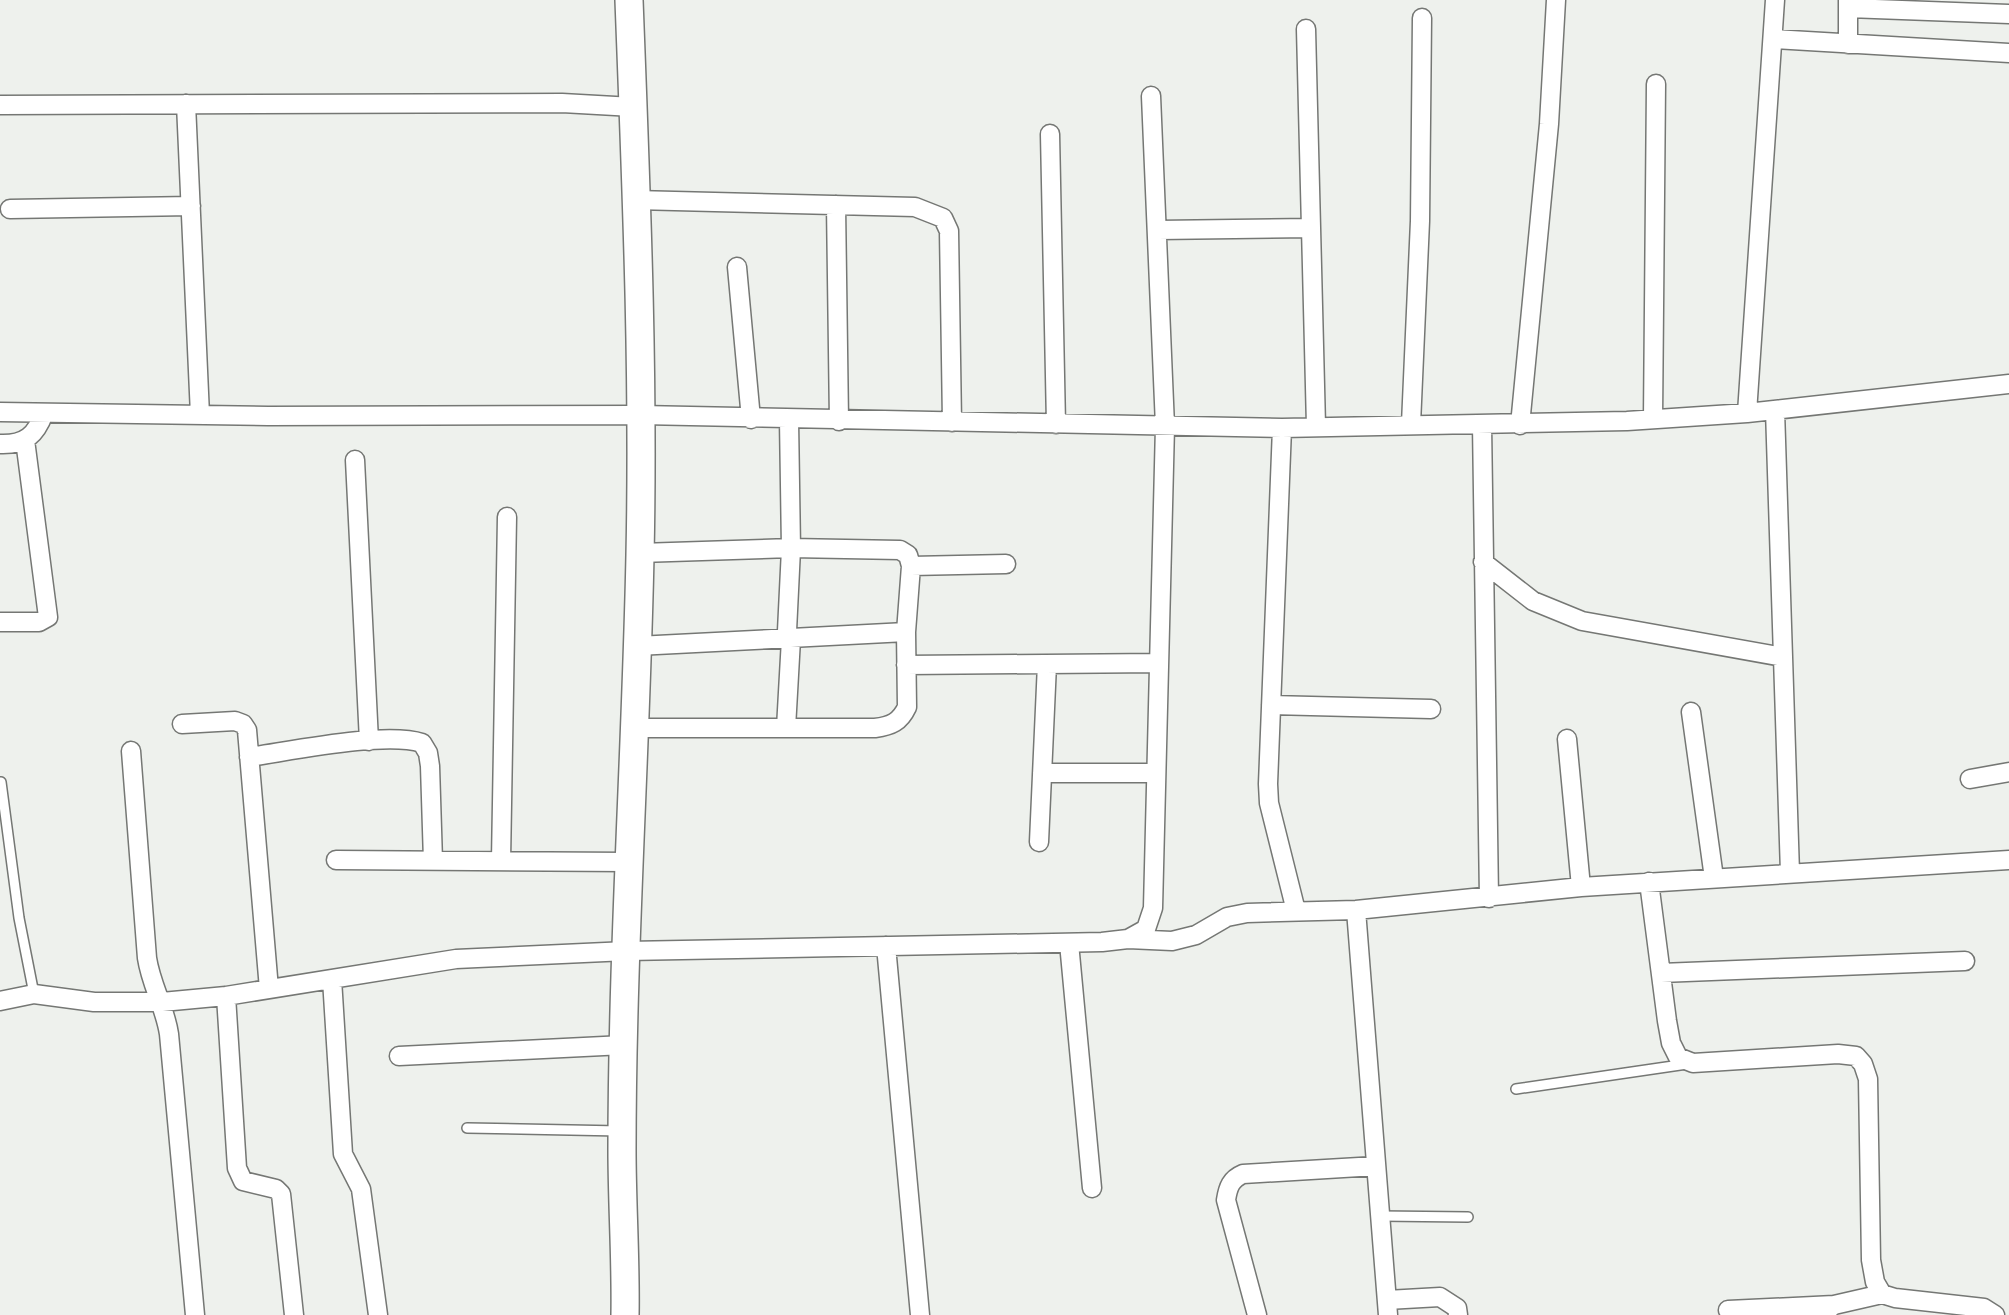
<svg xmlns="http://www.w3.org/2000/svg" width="2009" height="1315" font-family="'PT Sans Narrow',sans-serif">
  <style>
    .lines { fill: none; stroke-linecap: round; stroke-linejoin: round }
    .lane-casing { stroke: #757774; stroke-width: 12 }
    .street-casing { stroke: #757774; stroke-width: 21 }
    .secondary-casing { stroke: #757774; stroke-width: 30 }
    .lane { stroke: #fff; stroke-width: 9 }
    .street { stroke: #fff; stroke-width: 18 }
    .secondary { stroke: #fff; stroke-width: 27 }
  </style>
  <rect width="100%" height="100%" fill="#eef1ed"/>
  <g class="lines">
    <!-- lane casing -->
    <g class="lane-casing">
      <path id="lane" d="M 1,782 L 19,918 L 34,994
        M 1516,1089 L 1687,1064
        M 467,1128 L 620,1131
        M 1380,1216 L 1468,1217"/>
    </g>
    <!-- street casing -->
    <g class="street-casing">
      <path id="street" d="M 1848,0 L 1848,44
        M 1848,8 L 2009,14
        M 1306,29 L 1316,426
        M 1773,39 L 2009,53
        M 186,104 L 200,415
        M 0,105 L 562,103 L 633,107
        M 1050,134 L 1056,424
        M 635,200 L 915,207 L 943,218 L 949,231 L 952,422
        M 836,205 L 839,421
        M 10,209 L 191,206
        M 1158,230 L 1311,228
        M 737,267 L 751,419
        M 1775,410 L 1790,873
        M 0,412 L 268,416 L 641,415 L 1282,428 L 1627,421 L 1747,413 L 2009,384
        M 1747,413 L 1775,0
        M 1653,419 L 1656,84
        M 1411,424 L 1420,221 L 1422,18
        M 1482,424 L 1489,898
        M 1520,425 L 1549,124 L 1556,0
        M 1282,428 L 1268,784 L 1269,803 L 1296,911
        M 0,444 C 25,445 36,435 44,413
        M 355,460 L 369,741
        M 1483,562 L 1533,601 L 1582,621 L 1783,657
        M 911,566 L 1006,564
        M 0,622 L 39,622 L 48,617 L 25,440
        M 637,646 L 906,632
        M 906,665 L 1159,663
        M 1271,705 L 1431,709
        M 1691,712 L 1714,878
        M 182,724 L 235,721 L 243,724 L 247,730 L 269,989
        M 634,728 L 875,728 C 891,726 900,722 907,707 L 906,632 L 911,566 L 908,555 L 900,550 L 791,548 L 640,553
        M 786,728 L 791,639 L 787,631 L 791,549 L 789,420
        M 1567,739 L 1581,887
        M 131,751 L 147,958 C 151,985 165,1007 169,1034 L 195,1315
        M 249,757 C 291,751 385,731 422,743 L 428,753 L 430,766 L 433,861
        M 1042,773 L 1156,773
        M 1970,779 L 2009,772
        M 1039,842 L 1047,664
        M 336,860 L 628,862
        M 501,861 L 507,517
        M 1649,882 L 1667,1021 L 1671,1043 L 1678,1057 L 1693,1063 L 1838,1054 L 1856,1056 L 1863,1064 L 1868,1079 L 1871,1260 L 1875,1282 L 1882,1294 L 1895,1298 L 1984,1308 L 1995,1315
        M 1356,910 L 1388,1315
        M 1128,939 L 1172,941 L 1196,935 L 1227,917 L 1247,913 L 1356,910 L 1581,887 L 2009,860
        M 1069,943 L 1092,1188
        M 886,946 L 920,1315
        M 1661,973 L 1965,961
        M 332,979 L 343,1154 L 361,1189 L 378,1315
        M 226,996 L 237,1168 L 243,1181 L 276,1189 L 281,1194 L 294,1315
        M 0,1001 L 34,994 L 94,1002 L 162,1002 L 226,996 L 456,959 L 627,951 L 1102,942 L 1128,939 L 1146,929 L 1153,908 L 1165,426 L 1151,96
        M 399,1056 L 624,1045
        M 1387,1300 L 1440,1297 L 1457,1308 L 1458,1315
        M 1728,1310 L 1834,1305
        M 1825,1312 L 1834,1305 L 1882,1294
        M 1257,1315 L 1226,1200 C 1228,1187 1231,1179 1243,1174 L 1376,1166"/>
    </g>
    <!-- secondary casing -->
    <g class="secondary-casing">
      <path id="secondary" d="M 625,1315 C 626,1260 622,1205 622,1150 C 622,952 636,753 640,555 C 644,370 636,185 629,0"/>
    </g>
    <!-- lane -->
    <use href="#lane" class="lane"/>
    <!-- street -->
    <use href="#street" class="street"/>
    <!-- secondary -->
    <use href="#secondary" class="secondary"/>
  </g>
</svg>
